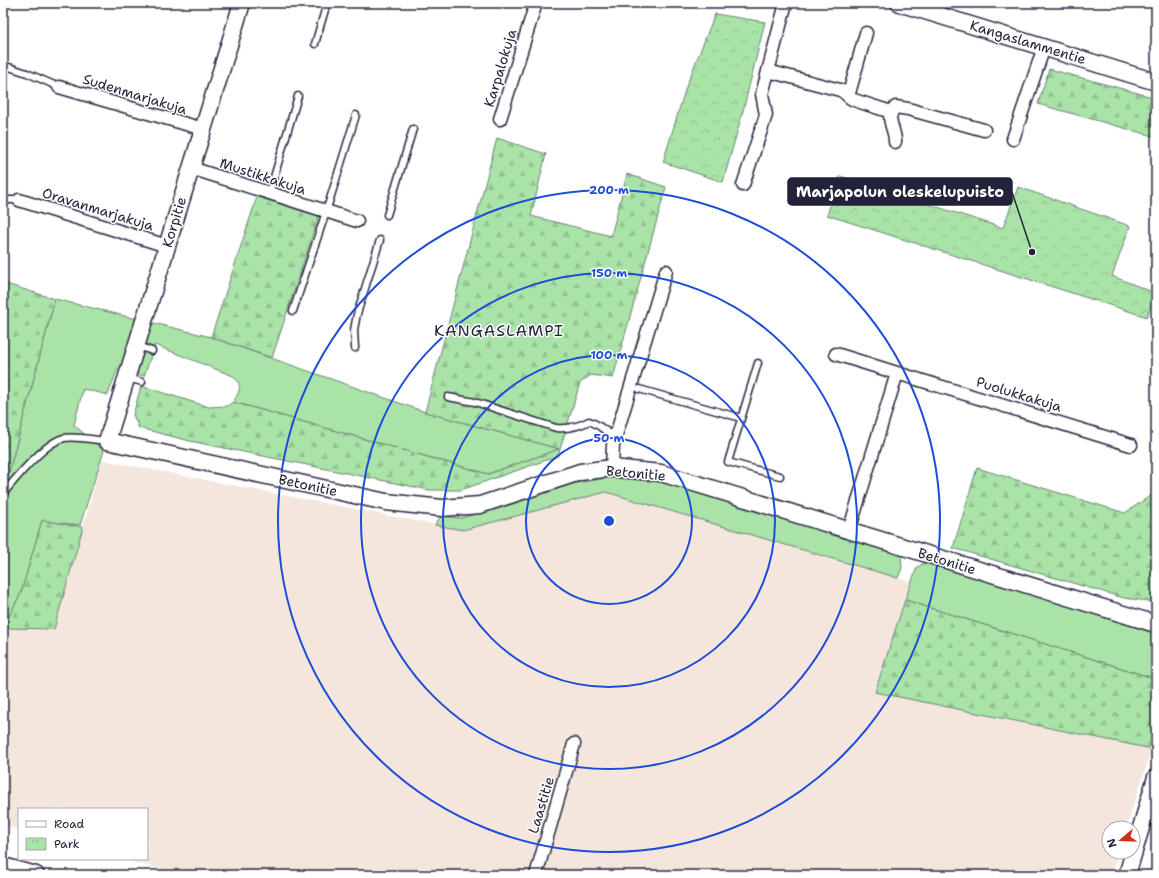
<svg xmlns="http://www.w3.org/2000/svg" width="1159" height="878" font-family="'Shantell Sans',sans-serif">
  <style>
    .built { fill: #f4e6dd }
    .green { fill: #aae3a7; stroke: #668271 }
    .forest { fill: url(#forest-firs); stroke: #668271 }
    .park { fill: url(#park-crowns); stroke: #668271 }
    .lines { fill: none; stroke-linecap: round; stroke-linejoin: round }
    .lane-casing { stroke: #22223b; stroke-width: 9 }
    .street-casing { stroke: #22223b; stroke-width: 15 }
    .secondary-casing { stroke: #22223b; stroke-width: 19 }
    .lane { stroke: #fff; stroke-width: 6 }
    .street { stroke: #fff; stroke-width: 12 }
    .secondary { stroke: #fff; stroke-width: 16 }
    .ring { fill: none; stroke: #1d4ed8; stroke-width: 2 }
    .labels { text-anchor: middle; stroke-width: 3; stroke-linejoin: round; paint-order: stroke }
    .street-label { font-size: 14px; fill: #22223b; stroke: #fff }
    .quarter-label { font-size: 16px; letter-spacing: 1px; fill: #22223b; stroke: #fff }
    .centre { fill: #1d4ed8; stroke: #fff; stroke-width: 2 }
    .ring-label { font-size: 12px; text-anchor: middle; font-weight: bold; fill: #1d4ed8; stroke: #fff; stroke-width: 3; stroke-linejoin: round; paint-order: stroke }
    .leader { fill: none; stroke: #22223b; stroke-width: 1.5 }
    .callout-dot { fill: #22223b; stroke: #fff; stroke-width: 1.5 }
    .callout { fill: #22223b; stroke: #22223b; stroke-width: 1.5 }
    .callout-label { font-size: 15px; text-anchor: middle; font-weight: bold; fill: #fff }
  </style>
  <defs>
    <pattern id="forest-firs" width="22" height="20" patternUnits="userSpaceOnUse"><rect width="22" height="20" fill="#aae3a7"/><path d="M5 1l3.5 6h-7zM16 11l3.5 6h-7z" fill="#92c291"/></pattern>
    <pattern id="park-crowns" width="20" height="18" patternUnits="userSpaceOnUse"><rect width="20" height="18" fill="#aae3a7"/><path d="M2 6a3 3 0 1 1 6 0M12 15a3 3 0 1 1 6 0" fill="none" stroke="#92c291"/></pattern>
  </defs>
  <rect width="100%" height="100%" fill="#fff"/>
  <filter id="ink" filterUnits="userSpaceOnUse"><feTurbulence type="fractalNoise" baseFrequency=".025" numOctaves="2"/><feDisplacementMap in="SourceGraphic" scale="8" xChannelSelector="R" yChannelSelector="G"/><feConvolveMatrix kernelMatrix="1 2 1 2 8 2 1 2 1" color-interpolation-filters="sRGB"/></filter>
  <g filter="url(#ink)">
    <!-- built -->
    <path class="built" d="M 102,460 L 463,530 L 606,492 L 911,582 L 875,692 L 1152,749 L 1126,828 L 1109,828 L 1109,852 L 1119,852 L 1111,875 L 180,875 L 123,859 L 147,859 L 147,809 L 19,809 L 19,830 L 3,825 L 3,628 L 54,629 Z"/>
    <!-- green -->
    <path class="green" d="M 55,299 L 211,337 L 425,412 L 560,449 L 488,474 L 233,402 C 240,392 243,384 233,376 L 155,345 L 144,376 L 118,368 L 108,395 L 83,389 L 74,425 L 104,451 L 80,525 L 42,521 L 21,593 L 3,628 L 3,494 Z
      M 605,478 L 652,480 L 732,501 L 901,555 L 902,568 L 898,578 L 606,492 L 463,530 L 435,525 L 436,522 L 442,516 L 461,518 L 507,505 L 560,486 Z
      M 925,563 L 932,563 L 1156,634 L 1156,679 L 905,600 L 917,567 Z"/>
    <!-- forest -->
    <path class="forest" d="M 1049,69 L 1156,98 L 1156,137 L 1038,104 Z
      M 497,138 L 546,154 L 531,216 L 611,236 L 627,174 L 666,187 L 613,378 L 591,375 L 580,383 L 558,456 L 461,490 L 429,490 L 190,441 L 139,428 L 133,415 L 141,386 L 209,407 L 227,406 L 233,402 L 488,474 L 559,449 L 425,412 Z
      M 258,194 L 319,215 L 272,358 L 211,337 Z
      M 3,283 L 55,299 L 6,483 L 3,481 Z
      M 977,468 L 1125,513 L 1156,492 L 1156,602 L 1124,598 L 953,548 Z
      M 42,520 L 83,527 L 54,629 L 3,628 L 21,593 Z
      M 905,600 L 1156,679 L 1156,737 L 1152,749 L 875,692 Z"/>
    <!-- park -->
    <path class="park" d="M 715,14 L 765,22 L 743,111 L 723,182 L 663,162 L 686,87 Z
      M 840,176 L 1003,228 L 1018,187 L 1130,226 L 1112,276 L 1155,293 L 1147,317 L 827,215 Z"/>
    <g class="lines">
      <!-- lane casing -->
      <g class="lane-casing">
        <path id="lane" d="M 315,44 L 327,3
          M 3,65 L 27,73 L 59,87
          M 269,194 L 298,96
          M 3,200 L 19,200
          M 387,215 L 413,129
          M 293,311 L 326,212 L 356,115
          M 138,346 L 152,351
          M 355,348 L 354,330 L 357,314 L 380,240
          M 758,363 L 728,462 L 780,476
          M 128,378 L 142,382
          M 639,389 L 741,418
          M 448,397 L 475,402 L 556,428 C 569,429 578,427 589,421 C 601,425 604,432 616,436
          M 3,494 C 15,479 45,442 64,438 C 74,436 96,440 107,441"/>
      </g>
      <!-- street casing -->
      <g class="street-casing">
        <path id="street" d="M 768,71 L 840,90 C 846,92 848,98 854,100 L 891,112
          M 59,87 L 203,129
          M 847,95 L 850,90 L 866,33
          M 500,119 L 536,3
          M 1013,139 L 1044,47
          M 895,142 C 896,130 883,116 896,107 L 908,109 L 984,130
          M 191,168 L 357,221
          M 743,185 L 766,115 L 762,94 L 786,3
          M 19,200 L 167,246
          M 836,354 L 897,373
          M 612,468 L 613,445 L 666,271
          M 849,531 L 897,373 L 1131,445
          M 536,875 L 574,744"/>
      </g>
      <!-- secondary casing -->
      <g class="secondary-casing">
        <path id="secondary" d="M 242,3 L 107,441 L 386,502 L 442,508 L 480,505 L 580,472 L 612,468 L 661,473 L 1156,624
          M 899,3 L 1156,82
          M 3,866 L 36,875
          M 1127,875 L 1156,777"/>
      </g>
      <!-- lane -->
      <use href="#lane" class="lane"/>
      <!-- street -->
      <use href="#street" class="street"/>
      <!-- secondary -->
      <use href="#secondary" class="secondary"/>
    </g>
  </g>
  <!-- distance rings -->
  <g class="ring">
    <circle cx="609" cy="521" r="83"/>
    <circle cx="609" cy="521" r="166"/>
    <circle cx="609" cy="521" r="248"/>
    <circle cx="609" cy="521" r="331"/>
  </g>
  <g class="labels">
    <!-- street labels -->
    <g class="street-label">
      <text transform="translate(1028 42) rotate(17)" y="5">Kangaslammentie</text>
      <text transform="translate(500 68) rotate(-73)" y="5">Karpalokuja</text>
      <text transform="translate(135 94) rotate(17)" y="5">Sudenmarjakuja</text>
      <text transform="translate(263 176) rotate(18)" y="5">Mustikkakuja</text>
      <text transform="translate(98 209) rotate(17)" y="5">Oravanmarjakuja</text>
      <text transform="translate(174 222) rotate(-73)" y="5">Korpitie</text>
      <text transform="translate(1019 394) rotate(17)" y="5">Puolukkakuja</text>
      <text transform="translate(636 473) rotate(5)" y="5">Betonitie</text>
      <text transform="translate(308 485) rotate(12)" y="5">Betonitie</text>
      <text transform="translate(947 561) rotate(17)" y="5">Betonitie</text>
      <text transform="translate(541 805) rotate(-73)" y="5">Laastitie</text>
    </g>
    <!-- quarter labels -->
    <g class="quarter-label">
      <text x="499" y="336">KANGASLAMPI</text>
    </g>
  </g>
  <circle cx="609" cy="521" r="6" class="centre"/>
  <g class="ring-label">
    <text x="609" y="194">200 m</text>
    <text x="609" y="277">150 m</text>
    <text x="609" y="359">100 m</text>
    <text x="609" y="442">50 m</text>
  </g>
  <!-- callouts -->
  <path class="leader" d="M1032 252L1012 192"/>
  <circle class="callout-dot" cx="1032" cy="252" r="4"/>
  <rect class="callout" x="788" y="178" width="224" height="27" rx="4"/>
  <g class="callout-label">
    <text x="900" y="197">Marjapolun oleskelupuisto</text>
  </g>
  <!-- margin -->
  <rect width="1159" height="878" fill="none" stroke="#fff" stroke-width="16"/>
  <rect x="8" y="8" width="1143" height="862" fill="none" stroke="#22223b" stroke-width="1.5" filter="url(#ink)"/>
  <!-- legend -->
  <rect x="18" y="808" width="130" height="52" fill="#ffffff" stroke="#a7a7b1"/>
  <rect x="26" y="821" width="20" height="6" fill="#ffffff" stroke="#a7a7b1"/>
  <text x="54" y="828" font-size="12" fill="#22223b">Road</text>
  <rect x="26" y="838" width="20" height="12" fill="url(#park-crowns)" stroke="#a7a7b1"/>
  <text x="54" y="848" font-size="12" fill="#22223b">Park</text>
  <!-- north arrow -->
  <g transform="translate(1121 840) rotate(251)"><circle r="19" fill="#ffffff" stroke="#a7a7b1"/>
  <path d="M0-3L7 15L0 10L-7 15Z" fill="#c8321e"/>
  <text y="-6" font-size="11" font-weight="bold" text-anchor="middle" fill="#22223b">N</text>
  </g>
</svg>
